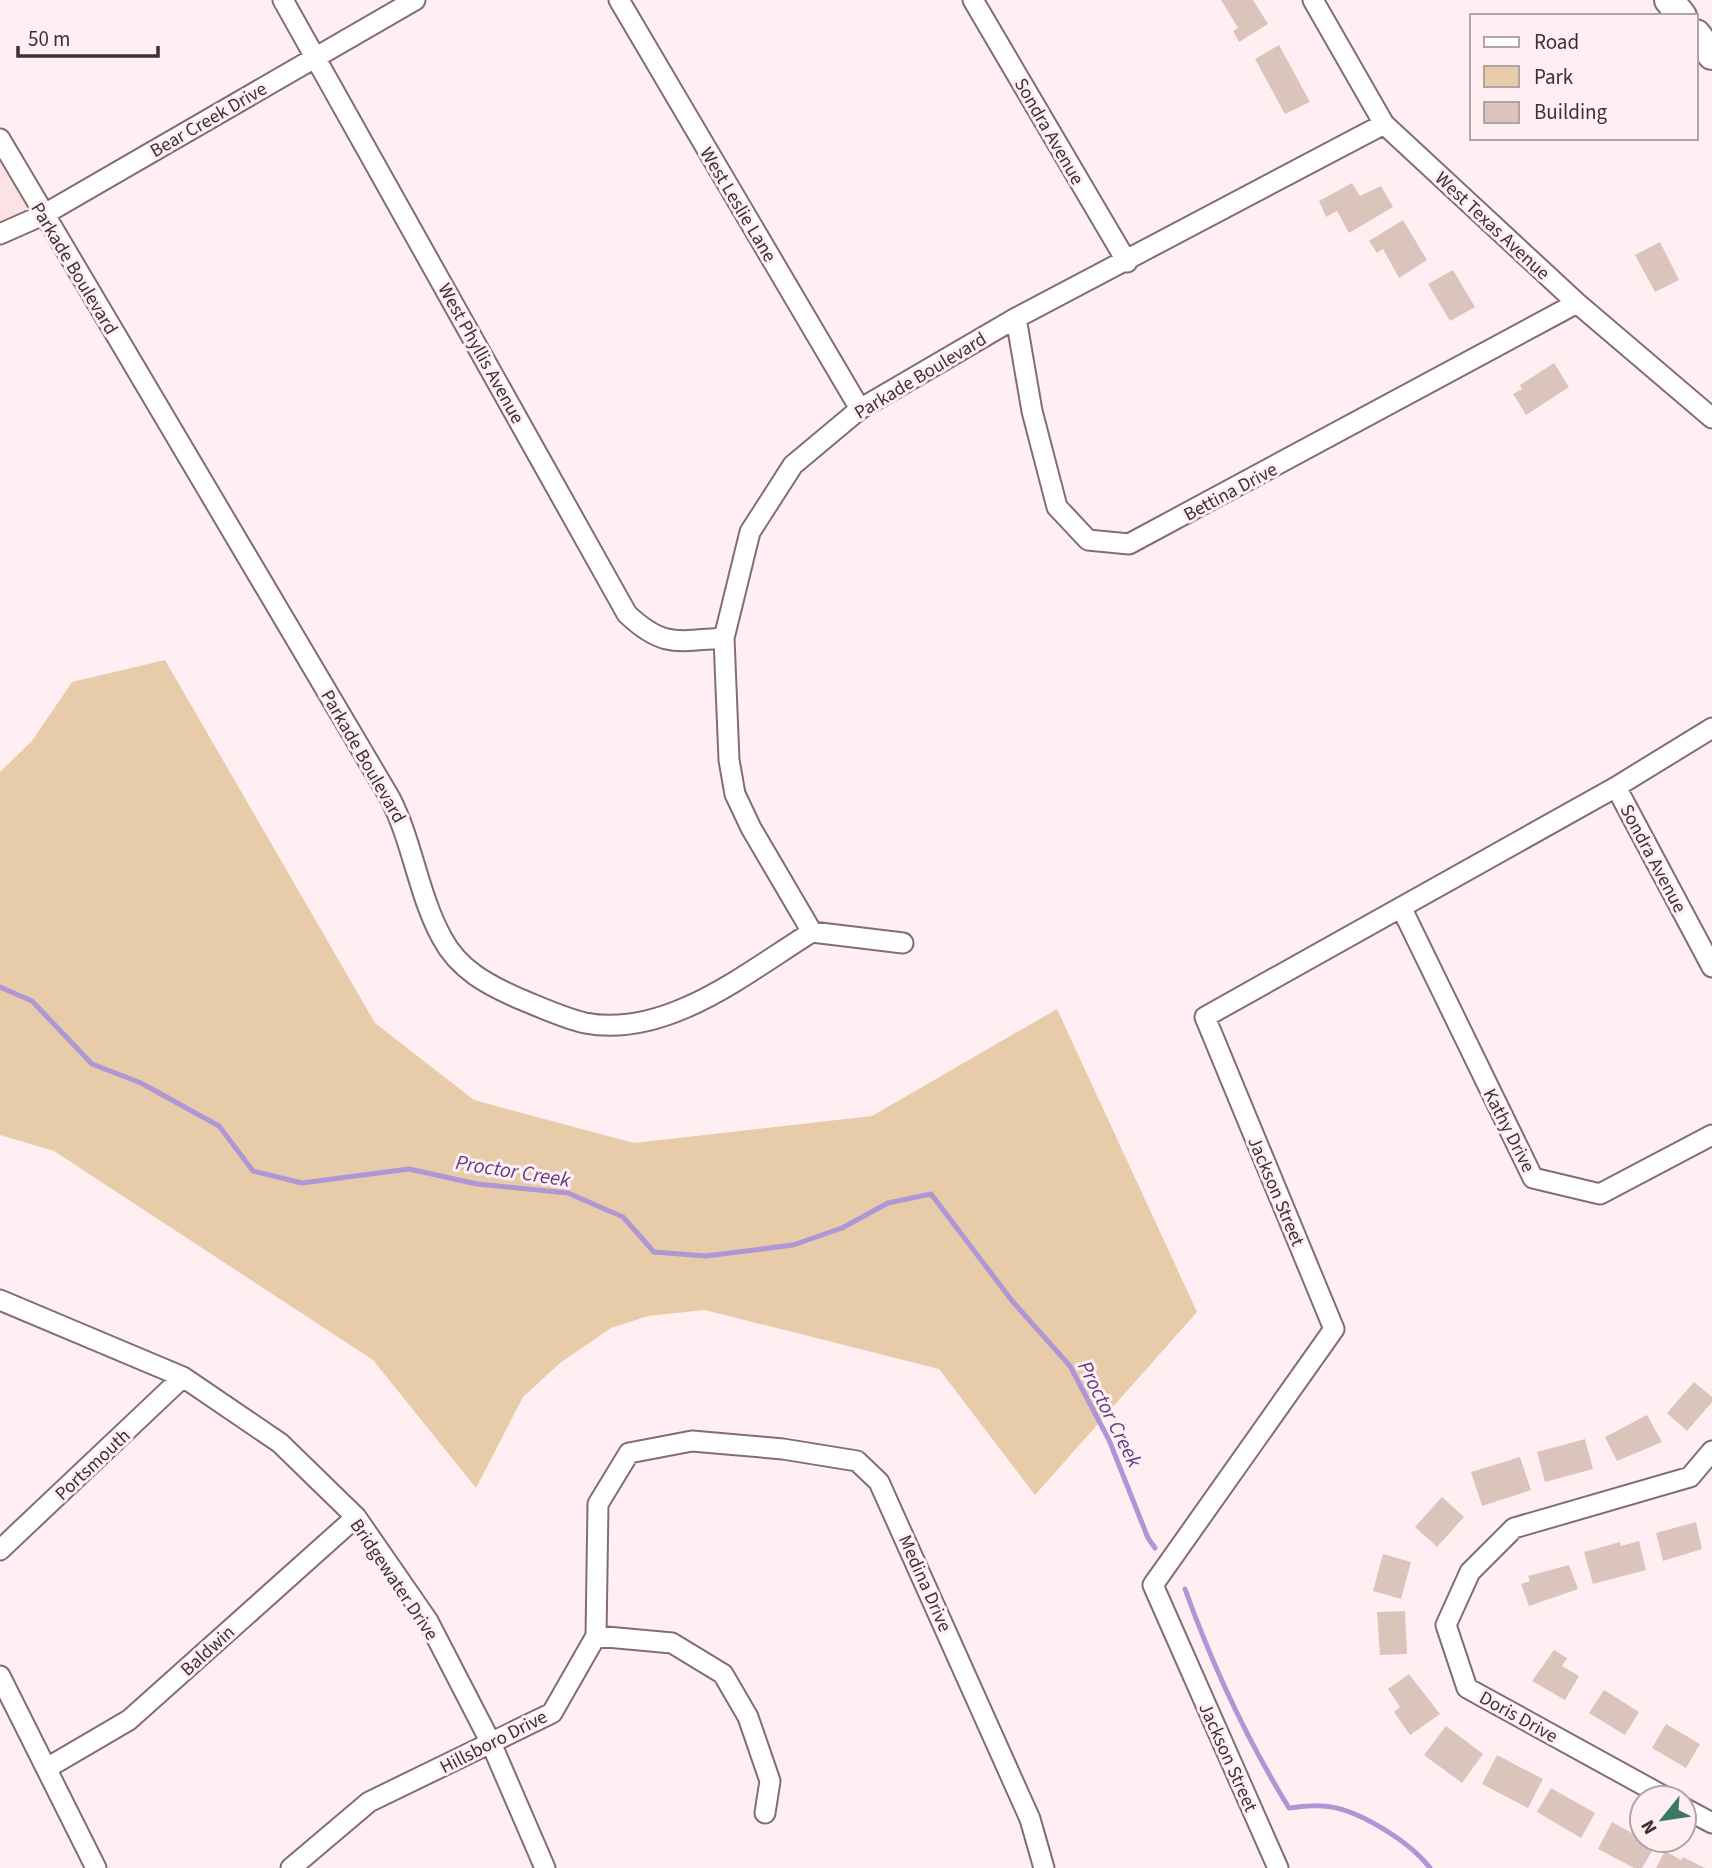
<svg xmlns="http://www.w3.org/2000/svg" width="1712" height="1868" font-family="'Source Sans 3',sans-serif">
  <style>
    .built { fill: #fce1e5 }
    .green { fill: #e8cba8 }
    .lines { fill: none; stroke-linecap: round; stroke-linejoin: round }
    .stream { stroke: #af96d5; stroke-width: 5 }
    .building { fill: #dbc4bc }
    .minor-casing { stroke: #846d71; stroke-width: 23 }
    .highway-casing { stroke: #846d71; stroke-width: 32 }
    .minor { stroke: #fff; stroke-width: 19 }
    .highway { stroke: #fff; stroke-width: 28 }
    .labels { text-anchor: middle; stroke-width: 6; stroke-linejoin: round; paint-order: stroke }
    .street-label { font-size: 19px; fill: #3b3133; stroke: #ffeff2 }
    .water-label { font-size: 21px; font-style: italic; fill: #603d89; stroke: #ffeff2 }
  </style>
  <rect width="100%" height="100%" fill="#ffeff2"/>
  <!-- built -->
  <path class="built" d="M 0,152 L 29,207 L 18,217 L 0,225 Z"/>
  <!-- green -->
  <path class="green" d="M 165,660 L 375,1023 L 474,1100 L 634,1143 L 872,1116 L 1057,1009 L 1197,1312 L 1035,1495 L 939,1369 L 705,1310 L 648,1316 L 611,1328 L 560,1363 L 523,1397 L 476,1488 L 373,1360 L 54,1151 L 0,1135 L 0,772 L 32,741 L 72,682 Z"/>
  <g class="lines">
    <!-- stream -->
    <path class="stream" d="M 0,987 L 32,1001 L 92,1064 L 141,1083 L 219,1126 L 253,1171 L 302,1183 L 409,1169 L 477,1184 L 568,1193 L 623,1217 L 654,1252 L 706,1256 L 793,1245 L 842,1228 L 888,1203 L 931,1194 L 1013,1302 L 1070,1366 L 1109,1440 L 1148,1538 L 1155,1548
      M 1185,1589 C 1213,1667 1246,1738 1289,1808 C 1299,1807 1311,1805 1322,1806 C 1356,1807 1410,1842 1430,1868"/>
  </g>
  <!-- building -->
  <path class="building" d="M 1221,0 L 1253,0 L 1268,24 L 1239,42 L 1233,31 L 1238,28 Z
    M 1279,45 L 1310,102 L 1285,114 L 1255,59 Z
    M 1352,183 L 1360,196 L 1381,186 L 1393,207 L 1349,233 L 1337,211 L 1326,217 L 1319,201 Z
    M 1403,220 L 1427,260 L 1399,278 L 1383,249 L 1377,253 L 1369,241 Z
    M 1660,242 L 1679,280 L 1655,292 L 1635,255 Z
    M 1453,270 L 1475,307 L 1450,321 L 1428,284 Z
    M 1554,363 L 1569,387 L 1526,415 L 1513,394 L 1522,389 L 1520,385 Z
    M 1694,1382 L 1712,1397 L 1712,1402 L 1687,1431 L 1667,1413 Z
    M 1647,1415 L 1662,1442 L 1617,1461 L 1605,1437 Z
    M 1585,1439 L 1593,1469 L 1545,1482 L 1537,1452 Z
    M 1520,1457 L 1531,1490 L 1482,1506 L 1471,1472 Z
    M 1442,1497 L 1464,1517 L 1437,1547 L 1415,1527 Z
    M 1696,1522 L 1702,1549 L 1663,1561 L 1656,1533 Z
    M 1639,1541 L 1646,1570 L 1593,1584 L 1584,1552 L 1620,1542 L 1621,1546 Z
    M 1383,1554 L 1411,1562 L 1401,1599 L 1373,1591 Z
    M 1569,1565 L 1578,1589 L 1529,1606 L 1521,1584 L 1530,1581 L 1528,1576 Z
    M 1405,1611 L 1407,1654 L 1380,1655 L 1377,1612 Z
    M 1554,1650 L 1567,1658 L 1562,1666 L 1579,1676 L 1565,1700 L 1532,1681 Z
    M 1409,1674 L 1440,1714 L 1410,1735 L 1394,1712 L 1400,1707 L 1388,1689 Z
    M 1604,1690 L 1639,1712 L 1625,1735 L 1589,1713 Z
    M 1666,1724 L 1700,1744 L 1686,1768 L 1652,1748 Z
    M 1446,1726 L 1483,1754 L 1462,1783 L 1424,1755 Z
    M 1497,1755 L 1543,1779 L 1528,1808 L 1482,1784 Z
    M 1551,1788 L 1595,1813 L 1581,1838 L 1537,1812 Z
    M 1612,1822 L 1655,1846 L 1642,1868 L 1634,1868 L 1598,1849 Z
    M 1665,1851 L 1681,1860 L 1683,1857 L 1705,1868 L 1656,1868 Z"/>
  <g class="lines">
    <!-- minor casing -->
    <g class="minor-casing">
      <path id="minor" d="M 283,0 L 627,614 C 663,648 677,641 724,638
        M 619,0 L 860,409
        M 973,0 L 1127,262
        M 1313,0 L 1384,124 L 1577,303 L 1712,418
        M 0,139 L 390,798 C 413,843 418,894 442,938 C 459,970 488,985 520,999 C 540,1007 563,1018 585,1023 C 667,1039 747,972 812,932
        M 0,234 L 43,215 L 415,0
        M 1016,318 L 1032,411 L 1057,507 L 1088,540 L 1129,544 L 1577,303
        M 1616,787 L 1712,967
        M 1401,907 L 1533,1178 L 1600,1194 L 1712,1135
        M 812,932 L 751,828 L 735,794 L 729,760 L 724,638 L 750,532 L 793,465 L 860,409 L 1016,318 L 1384,124
        M 812,932 L 903,943
        M 0,1300 L 183,1377 L 280,1443 L 356,1517 L 428,1621 L 491,1743 L 545,1868
        M 0,1550 L 183,1377
        M 596,1636 L 672,1643 L 723,1674 L 748,1717 L 770,1781 L 765,1813
        M 0,1676 L 96,1868
        M 47,1768 L 129,1720 L 356,1517
        M 1667,1798 L 1467,1688 L 1446,1625 L 1470,1572 L 1514,1528 L 1690,1477 L 1712,1451
        M 1684,1808 L 1712,1823
        M 291,1868 L 369,1802 L 552,1713 L 596,1636 L 598,1504 L 629,1453 L 692,1441 L 783,1449 L 857,1461 L 879,1482 L 1030,1819 L 1044,1868
        M 1278,1868 L 1153,1585 L 1334,1329 L 1205,1017 L 1616,787 L 1712,728"/>
    </g>
    <!-- highway casing -->
    <g class="highway-casing">
      <path id="highway" d="M 1669,0 L 1682,16
        M 1696,34 L 1712,55"/>
    </g>
    <!-- minor -->
    <use href="#minor" class="minor"/>
    <!-- highway -->
    <use href="#highway" class="highway"/>
  </g>
  <g class="labels">
    <!-- street labels -->
    <g class="street-label">
      <text transform="translate(208 119) rotate(-30)" y="7">Bear Creek Drive</text>
      <text transform="translate(1050 131) rotate(60)" y="7">Sondra Avenue</text>
      <text transform="translate(739 204) rotate(59)" y="7">West Leslie Lane</text>
      <text transform="translate(1493 225) rotate(43)" y="7">West Texas Avenue</text>
      <text transform="translate(75 268) rotate(59)" y="7">Parkade Boulevard</text>
      <text transform="translate(482 353) rotate(61)" y="7">West Phyllis Avenue</text>
      <text transform="translate(920 375) rotate(-31)" y="7">Parkade Boulevard</text>
      <text transform="translate(1230 491) rotate(-28)" y="7">Bettina Drive</text>
      <text transform="translate(364 756) rotate(60)" y="7">Parkade Boulevard</text>
      <text transform="translate(1654 858) rotate(62)" y="7">Sondra Avenue</text>
      <text transform="translate(1510 1130) rotate(63)" y="7">Kathy Drive</text>
      <text transform="translate(1277 1191) rotate(67)" y="7">Jackson Street</text>
      <text transform="translate(92 1464) rotate(-43)" y="7">Portsmouth</text>
      <text transform="translate(395 1579) rotate(56)" y="7">Bridgewater Drive</text>
      <text transform="translate(926 1583) rotate(66)" y="7">Medina Drive</text>
      <text transform="translate(207 1650) rotate(-42)" y="7">Baldwin</text>
      <text transform="translate(1519 1716) rotate(29)" y="7">Doris Drive</text>
      <text transform="translate(493 1741) rotate(-27)" y="7">Hillsboro Drive</text>
      <text transform="translate(1229 1757) rotate(66)" y="7">Jackson Street</text>
    </g>
    <!-- water labels -->
    <g class="water-label">
      <text transform="translate(513 1171) rotate(9)" y="7">Proctor Creek</text>
      <text transform="translate(1110 1414) rotate(63)" y="7">Proctor Creek</text>
    </g>
  </g>
  <!-- legend -->
  <rect x="1470" y="14" width="228" height="126" fill="#ffeff2" stroke="#b1a3a6" stroke-width="2"/>
  <rect x="1484" y="37" width="35" height="10" fill="#ffffff" stroke="#b1a3a6" stroke-width="2"/>
  <text x="1534" y="49" font-size="21" fill="#3b3133">Road</text>
  <rect x="1484" y="66" width="35" height="21" fill="#e8cba8" stroke="#b1a3a6" stroke-width="2"/>
  <text x="1534" y="84" font-size="21" fill="#3b3133">Park</text>
  <rect x="1484" y="102" width="35" height="21" fill="#dbc4bc" stroke="#b1a3a6" stroke-width="2"/>
  <text x="1534" y="119" font-size="21" fill="#3b3133">Building</text>
  <!-- north arrow -->
  <g transform="translate(1663 1819) rotate(240)"><circle r="33" fill="#ffeff2" stroke="#b1a3a6" stroke-width="2"/>
  <path d="M0-5L12 26L0 18L-12 26Z" fill="#3c7964"/>
  <text y="-10" font-size="19" font-weight="bold" text-anchor="middle" fill="#3b3133">N</text>
  </g>
  <!-- scale -->
  <path d="M18 46v10h140v-10" fill="none" stroke="#3b3133" stroke-width="3.5"/>
  <text x="28" y="46" font-size="21" fill="#3b3133" stroke="#ffeff2" stroke-width="5" paint-order="stroke">50 m</text>
</svg>
